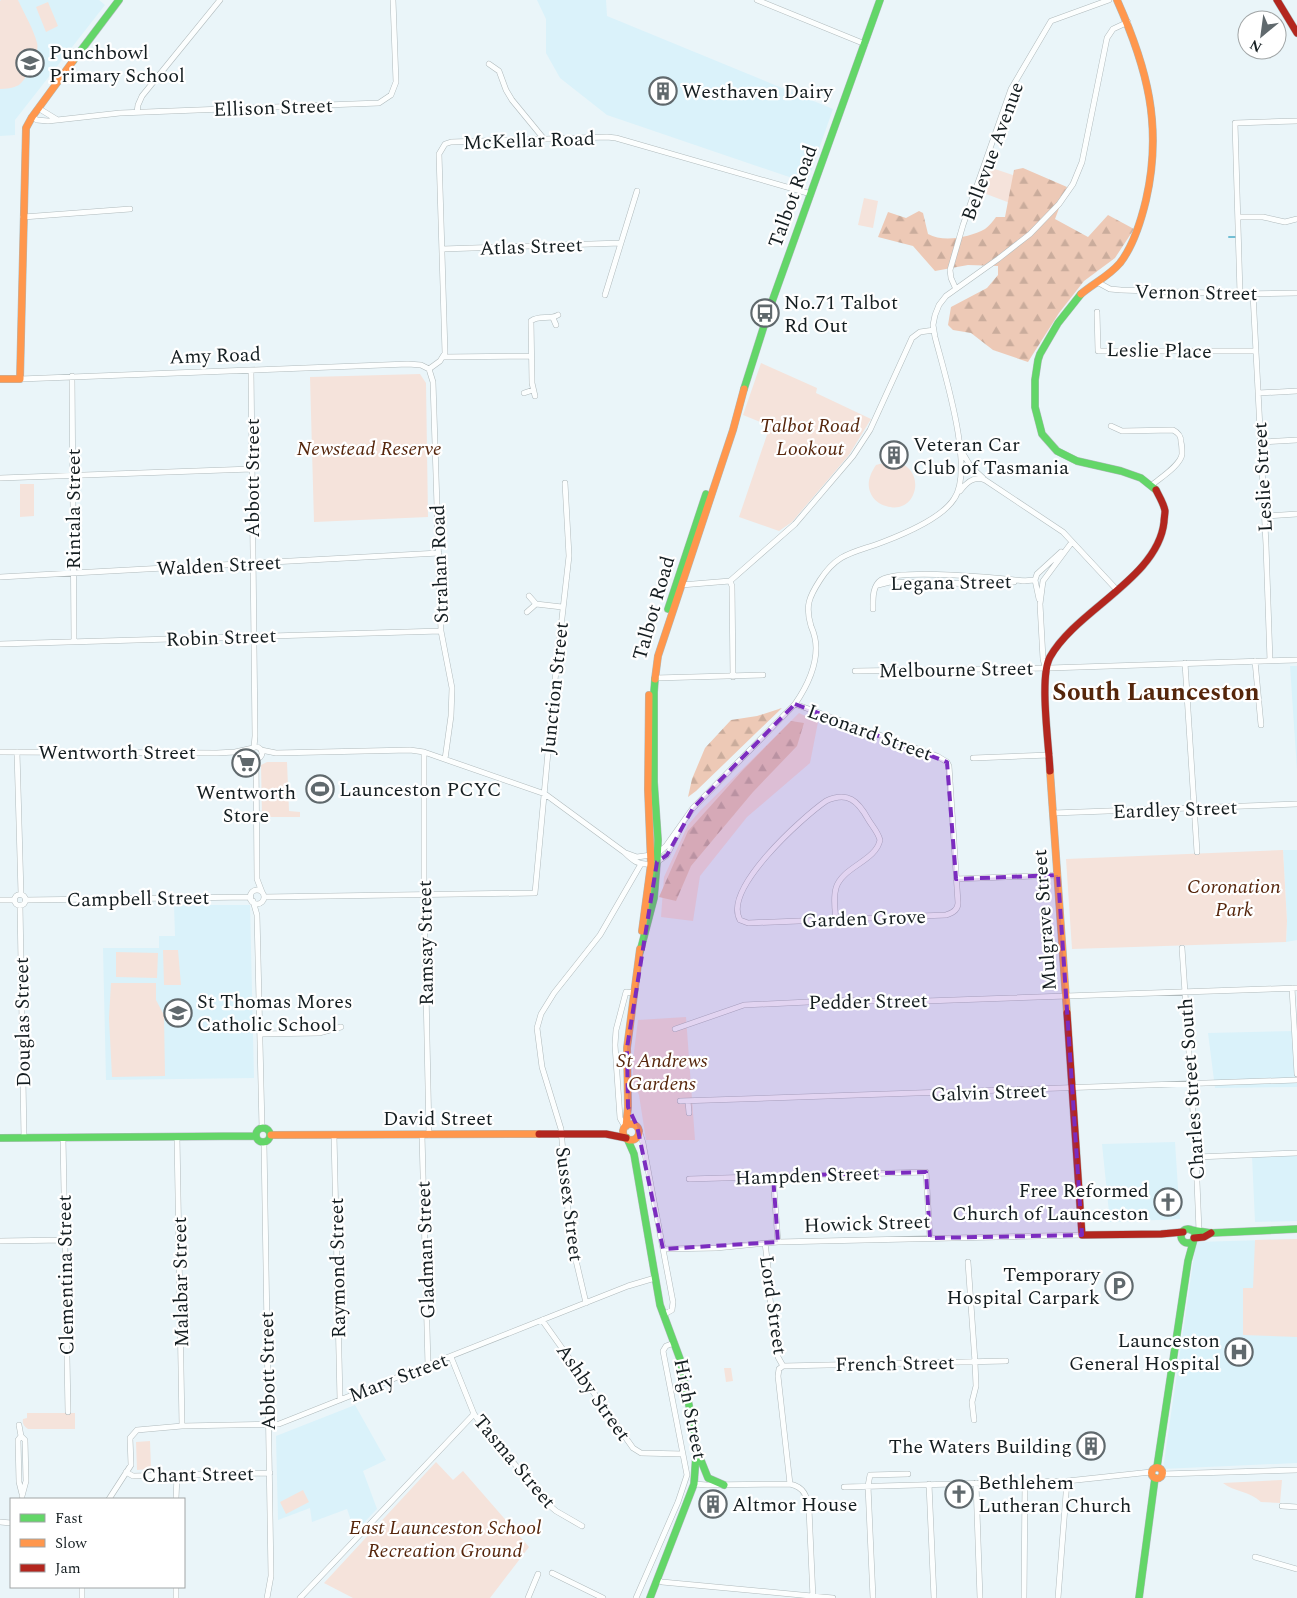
<svg xmlns="http://www.w3.org/2000/svg" width="1297" height="1598" font-family="Spectral,serif">
  <style>
    .built { fill: #daf2fa }
    .green { fill: #f5e3db }
    .forest { fill: url(#forest-firs) }
    .lines { fill: none; stroke-linecap: round; stroke-linejoin: round }
    .stream { stroke: #72bed4; stroke-width: 2 }
    .street-casing { stroke: #b0babc; stroke-width: 6 }
    .fast-casing { stroke: #b0babc; stroke-width: 8 }
    .slow-casing { stroke: #b0babc; stroke-width: 8 }
    .jam-casing { stroke: #b0babc; stroke-width: 8 }
    .street { stroke: #fcfefe; stroke-width: 5 }
    .fast { stroke: #63d668; stroke-width: 7 }
    .slow { stroke: #ff974d; stroke-width: 7 }
    .jam { stroke: #b3261e; stroke-width: 7 }
    .marked { fill: #7b2cbf; fill-opacity: 0.2; stroke: #7b2cbf; stroke-width: 4; stroke-dasharray: 10 6; stroke-linejoin: round }
    .labels { text-anchor: middle; stroke-width: 4.5; stroke-linejoin: round; paint-order: stroke }
    .poi-label { font-size: 20px; fill: #151e21; stroke: #fff; text-anchor: start }
    .street-label { font-size: 20px; fill: #151e21; stroke: #fff }
    .park-label { font-size: 20px; font-style: italic; fill: #56260c; stroke: #fff }
    .district-label { font-size: 25px; font-weight: bold; fill: #55260b; stroke: #fff }
  </style>
  <defs>
    <pattern id="forest-firs" width="22" height="20" patternUnits="userSpaceOnUse" patternTransform="scale(1.25)"><rect width="22" height="20" fill="#edc9b6"/><path d="M5 1l3.5 6h-7zM16 11l3.5 6h-7z" fill="#caac9c"/></pattern>
  </defs>
  <rect width="100%" height="100%" fill="#eaf5f9"/>
  <!-- built -->
  <path class="built" d="M 0,0 L 99,0 L 105,5 L 15,120 L 15,135 L 0,136 Z
    M 537,0 L 606,0 L 607,16 L 833,109 L 807,183 L 607,115 L 560,78 L 546,53 L 546,19 Z
    M 1290,666 L 1297,666 L 1297,770 Z
    M 1283,850 L 1297,850 L 1297,940 L 1286,942 L 1287,921 Z
    M 174,905 L 250,905 L 254,1078 L 106,1080 L 103,948 L 159,948 L 159,936 L 175,936 Z
    M 1297,1031 L 1297,1087 L 1215,1088 L 1208,1033 Z
    M 1175,1142 L 1180,1219 L 1110,1222 L 1102,1144 Z
    M 1297,1155 L 1297,1221 L 1255,1222 L 1252,1156 Z
    M 1297,1239 L 1297,1463 L 1163,1469 L 1196,1242 Z
    M 355,1405 L 386,1460 L 363,1471 L 377,1509 L 355,1532 L 347,1509 L 312,1522 L 310,1508 L 278,1520 L 276,1436 Z"/>
  <!-- green -->
  <path class="green" d="M 1,0 L 18,0 C 24,13 34,30 37,43 C 40,53 27,79 19,85 C 13,88 6,89 0,89 L 0,1 Z
    M 48,2 L 58,26 L 46,32 L 36,7 Z
    M 989,167 L 1058,190 L 1037,213 L 981,192 Z
    M 864,198 L 878,201 L 873,228 L 858,225 Z
    M 761,363 L 817,388 L 816,393 L 871,419 L 849,455 L 792,522 L 779,531 L 739,517 L 770,426 L 743,415 Z
    M 420,374 L 426,383 L 428,517 L 314,522 L 310,377 Z
    M 890,461 C 929,463 919,517 886,506 C 879,504 874,500 871,494 C 866,484 870,474 876,465 Z
    M 20,484 L 34,484 L 34,516 L 20,517 Z
    M 799,713 L 818,722 L 810,763 L 747,817 L 700,876 L 693,921 L 661,917 L 664,877 L 688,825 L 700,811 Z
    M 267,762 L 287,762 L 289,811 L 300,812 L 300,817 L 262,817 L 261,765 Z
    M 1283,850 L 1287,921 L 1286,942 L 1072,949 L 1066,859 Z
    M 163,950 L 178,950 L 181,985 L 164,985 Z
    M 116,952 L 158,953 L 157,978 L 116,977 Z
    M 111,983 L 156,983 L 156,1000 L 164,1015 L 165,1076 L 112,1077 L 109,1018 Z
    M 686,1017 L 695,1140 L 646,1140 L 639,1095 L 633,1082 L 633,1060 L 638,1020 Z
    M 1297,1239 L 1297,1337 L 1243,1335 L 1243,1288 L 1253,1288 L 1255,1240 Z
    M 724,1368 L 731,1368 L 733,1381 L 726,1382 Z
    M 27,1413 L 75,1413 L 75,1429 L 28,1429 C 24,1426 22,1424 23,1419 L 27,1418 Z
    M 150,1441 L 151,1469 L 137,1470 L 136,1442 Z
    M 436,1462 L 453,1480 L 463,1471 L 529,1547 L 490,1598 L 353,1598 L 324,1583 Z
    M 1282,1480 L 1280,1503 L 1261,1502 C 1250,1491 1234,1492 1223,1483 Z
    M 303,1490 L 309,1502 L 286,1514 L 280,1502 Z"/>
  <!-- forest -->
  <path class="forest" d="M 1023,168 L 1067,187 L 1055,219 L 1088,237 L 1108,215 L 1134,229 L 1115,258 L 1084,281 L 1059,313 L 1028,362 L 993,350 L 971,333 L 953,330 L 948,325 L 951,307 L 987,288 L 998,275 L 998,266 L 968,265 L 935,271 L 913,246 L 878,237 L 888,212 L 906,218 L 919,211 L 923,213 L 928,234 C 944,243 970,237 985,229 C 989,226 993,221 996,217 L 1005,217 L 1014,170 Z
    M 782,708 L 696,791 L 688,797 L 692,779 L 705,748 L 731,720 L 757,716 Z
    M 791,721 L 804,723 L 797,746 L 753,792 L 691,866 L 676,901 L 659,897 L 688,831 L 742,771 Z"/>
  <g class="lines">
    <!-- stream -->
    <path class="stream" d="M 1229,237 L 1237,237"/>
    <!-- street casing -->
    <g class="street-casing">
      <path id="street" d="M 757,0 L 865,44
        M 489,64 L 499,71 L 506,90 L 512,100 L 544,139
        M 38,108 L 56,119
        M 137,112 L 138,105 L 142,96 L 220,0
        M 32,117 L 37,120 L 48,121 L 120,113 L 379,103 L 391,95 L 396,82 L 393,0
        M 23,217 L 130,209
        M 1238,217 L 1263,217 L 1285,222 L 1297,219
        M 442,249 L 621,243
        M 1097,282 L 1110,289 L 1121,290 L 1240,294 L 1297,293
        M 955,287 L 951,278 L 950,270 L 963,225 L 1011,89 L 1051,21 L 1109,0
        M 1240,294 L 1235,123 L 1297,121
        M 1253,294 L 1266,545 L 1270,661
        M 605,295 L 637,191
        M 1097,312 L 1098,351 L 1256,351
        M 553,318 L 556,325
        M 444,357 L 531,356
        M 429,369 L 440,361 L 445,353 L 439,154 L 445,144 L 451,142 L 607,137 L 616,138 L 811,194
        M 429,369 L 433,382 L 441,631 L 452,688 L 451,716 L 445,759
        M 251,370 L 255,736 L 254,747
        M 72,376 L 74,641
        M 20,379 L 408,364 L 421,365 L 429,369
        M 524,393 L 533,390
        M 1258,393 L 1297,391
        M 535,396 L 532,383 L 531,321 C 539,315 550,320 558,315
        M 1111,426 L 1122,431 L 1173,430 C 1179,433 1181,436 1181,442 C 1182,446 1182,451 1182,454 C 1181,465 1160,478 1152,485
        M 1261,442 L 1297,440
        M 962,452 L 971,467 L 983,478
        M 0,478 L 252,469
        M 960,491 C 966,483 974,475 985,480 L 1063,532 L 1117,590
        M 1264,516 L 1297,514
        M 0,577 L 439,553
        M 1035,580 L 1037,574 L 1061,552
        M 1035,580 L 1039,599
        M 730,581 L 732,586 L 733,677
        M 1022,581 L 1035,580
        M 681,585 L 730,581 L 795,524 L 853,456 L 870,430 L 912,338 L 920,332 L 934,330
        M 878,585 L 890,582 L 985,584 L 1014,582
        M 529,596 L 536,604
        M 873,609 C 873,600 872,586 881,580 C 900,568 999,578 1025,581
        M 527,612 L 536,604 L 562,607
        M 0,644 L 441,631
        M 1255,661 L 1261,725
        M 1185,663 L 1197,852
        M 1045,667 L 1043,659 L 1040,604 L 1043,581 L 1072,542
        M 855,671 L 1049,668 L 1297,660
        M 655,678 L 763,675
        M 795,704 L 937,756 L 947,762 L 949,766 L 958,903 C 958,910 953,913 946,915 L 748,923 L 740,920 C 722,889 803,817 826,801 C 848,791 858,801 868,819 C 872,826 878,832 880,840 C 876,861 842,867 836,888 C 833,898 835,910 836,920
        M250 753a6 6 0 1 1 12 0a6 6 0 1 1-12 0Z
        M 261,750 L 276,753 L 410,750 L 424,752 L 545,794 L 624,852 C 633,861 638,865 651,864
        M 0,752 L 217,753 L 235,752 L 253,748
        M 17,752 L 21,894
        M 424,752 L 424,894 L 429,1135
        M 973,758 L 1050,755
        M 256,759 L 257,879 L 262,892
        M 1053,813 L 1297,804
        M 626,853 L 637,857 L 651,855
        M 658,853 L 666,846 L 693,808 L 795,704 C 806,688 816,668 816,648 C 816,641 814,633 811,626 C 805,606 809,597 820,580 C 838,552 854,553 883,542 C 904,534 941,519 954,499 C 975,469 944,372 935,337 L 933,325 L 935,315 L 939,305 L 946,296 L 998,259 L 1030,234 L 1059,204 L 1073,184 L 1082,162 L 1107,38 L 1113,29 L 1128,22
        M 657,862 L 667,855 L 680,829
        M 956,879 L 1058,875
        M250 897a7 7 0 1 1 14 0a7 7 0 1 1-14 0Z
        M14.5 900a5.5 5.5 0 1 1 11 0a5.5 5.5 0 1 1-11 0Z
        M 264,897 L 535,893 L 553,698 L 569,556 L 565,483
        M 0,900 L 14,900
        M 25,900 L 251,897
        M 253,901 L 257,915 L 262,1128
        M 20,905 L 24,1138
        M 1182,948 L 1196,1157 L 1199,1231
        M 1292,988 L 1297,1074
        M 675,1029 L 744,1005 L 850,1000 L 897,1002 L 1297,988
        M 260,1034 L 319,1033 L 341,1027
        M 680,1101 L 1297,1080
        M 688,1101 L 689,1113
        M 625,1127 L 620,1118 L 615,1045 L 616,1030 L 626,992 L 634,993
        M 640,1133 L 643,1143 L 673,1302 L 672,1310 L 663,1315
        M 334,1135 L 340,1400
        M 422,1135 L 428,1366
        M 63,1137 L 68,1412
        M 177,1137 L 182,1426
        M 264,1143 L 271,1576 L 267,1598
        M 1196,1157 L 1297,1153
        M 773,1176 L 778,1242
        M 689,1179 L 926,1172 L 930,1238
        M 0,1241 L 65,1240
        M 765,1243 L 769,1275 L 768,1284 L 778,1357 L 783,1366
        M 663,1249 L 716,1248 L 778,1242 L 1082,1235
        M 968,1262 L 975,1362 L 976,1386 L 972,1402 L 974,1420
        M 586,1303 L 570,1235 L 561,1129 L 542,1067 L 537,1028 L 541,1014 L 554,993 L 600,935 L 641,864
        M 542,1320 L 633,1448 L 641,1453 L 683,1454
        M 451,1357 L 474,1414 L 481,1424 L 549,1505 L 556,1511 L 582,1526
        M 783,1366 L 1006,1361
        M 783,1366 L 779,1369 L 778,1376 L 790,1484
        M 19,1425 L 21,1436 L 25,1440 L 26,1481 L 22,1496
        M 21,1436 L 18,1440 L 19,1482 L 22,1494
        M 126,1472 L 133,1476 L 270,1473
        M 1162,1474 L 1297,1470
        M 976,1483 L 980,1598
        M 694,1484 L 707,1485 L 790,1484 C 804,1487 807,1496 809,1509 L 813,1598
        M 929,1484 L 934,1598
        M 844,1487 L 1067,1481 L 1151,1472
        M 109,1499 L 131,1465 L 130,1438 L 137,1430 L 182,1426 L 279,1424 L 542,1320 L 628,1286 L 655,1278
        M 176,1499 L 177,1475
        M 1282,1506 L 1297,1507
        M 0,1522 L 11,1523
        M 1255,1557 L 1297,1569
        M 552,1573 L 603,1598
        M 657,1580 L 662,1582 L 833,1598
        M 82,1587 L 82,1598
        M 176,1598 L 176,1587
        M 300,1598 L 474,1414
        M 528,1598 L 538,1574
        M 636,1598 L 678,1502 L 687,1475 L 663,1351 L 666,1346 L 674,1343
        M 873,1598 L 868,1486 L 870,1475 L 908,1474
        M 1024,1598 L 1025,1482
        M 1058,1598 L 1067,1481"/>
    </g>
    <!-- fast casing -->
    <g class="fast-casing">
      <path id="fast" d="M 73,61 L 119,0
        M 1081,294 L 1058,323 L 1040,354 L 1038,360 L 1035,380 L 1035,407 L 1042,434 L 1057,451 L 1077,461 L 1121,471 L 1141,478 L 1156,490
        M 744,389 L 769,310 L 880,0
        M 668,609 L 706,494
        M 640,952 L 654,898 L 657,862 L 658,840 L 654,782 L 654,692 L 655,679
        M256 1135a7 7 0 1 1 14 0a7 7 0 1 1-14 0Z
        M 0,1138 L 256,1136
        M 627,1138 L 634,1154 L 660,1305 L 680,1359 L 694,1431 L 696,1455 L 694,1484 L 650,1598
        M1181 1236a7 7 0 1 1 14 0a7 7 0 1 1-14 0Z
        M 1191,1230 L 1211,1233 L 1297,1229
        M 698,1453 L 708,1478 L 724,1485
        M 1157,1467 L 1188,1261 L 1194,1239
        M 1139,1598 L 1155,1478"/>
    </g>
    <!-- slow casing -->
    <g class="slow-casing">
      <path id="slow" d="M 1081,294 C 1094,283 1109,276 1120,263 C 1134,245 1141,221 1146,200 C 1163,126 1147,67 1117,0
        M 0,379 L 20,379 L 26,128 L 32,117 L 73,61
        M 655,679 L 658,656 L 733,430 L 744,389
        M 1050,771 L 1067,1013
        M 642,931 L 651,864 L 648,790 L 649,695
        M623 1132a8 8 0 1 1 16 0a8 8 0 1 1-16 0Z
        M 626,1126 L 628,1107 L 627,1048 L 640,949
        M 271,1135 L 539,1134
        M1151.5 1473a5.5 5.5 0 1 1 11 0a5.5 5.5 0 1 1-11 0Z"/>
    </g>
    <!-- jam casing -->
    <g class="jam-casing">
      <path id="jam" d="M 1277,0 L 1297,33
        M 1050,771 C 1049,745 1039,677 1050,657 C 1076,610 1158,578 1164,522 C 1164,519 1165,514 1165,511 C 1164,504 1159,496 1156,490
        M 1067,1013 L 1082,1235 L 1161,1234 L 1183,1232
        M 539,1134 L 606,1134 L 626,1138
        M 1194,1238 L 1204,1237 L 1211,1233"/>
    </g>
    <!-- street -->
    <use href="#street" class="street"/>
    <!-- fast -->
    <use href="#fast" class="fast"/>
    <!-- slow -->
    <use href="#slow" class="slow"/>
    <!-- jam -->
    <use href="#jam" class="jam"/>
  </g>
  <!-- marked area -->
  <path class="marked" d="M 795,704 L 947,762 L 956,879 L 1058,875 L 1082,1235 L 930,1238 L 926,1172 L 773,1176 L 778,1242 L 663,1249 L 637,1126 L 628,1107 L 627,1048 L 657,862 L 667,855 L 693,808 Z"/>
  <!-- icons -->
  <defs>
    <g id="school-ring" transform="scale(1.4375)"><circle r="9.5" fill="#fff" stroke="#60696d" stroke-width="1.5"/><path d="M0-5L7-2L0 1L-7-2ZM-4 1L0 2.5L4 1V4Q0 6-4 4Z" fill="#60696d"/></g>
    <g id="building-ring" transform="scale(1.4375)"><circle r="9.5" fill="#fff" stroke="#60696d" stroke-width="1.5"/><path d="M-4-6H4V6H1V3H-1V6H-4ZM-2.5-4.3h1.7v1.8h-1.7ZM.8-4.3h1.7v1.8H.8ZM-2.5-1h1.7V.8h-1.7ZM.8-1h1.7V.8H.8Z" fill="#60696d"/></g>
    <g id="bus-ring" transform="scale(1.4375)"><circle r="9.5" fill="#fff" stroke="#60696d" stroke-width="1.5"/><path d="M-5-6H5V4H4V6H2V4H-2V6H-4V4H-5ZM-3.5-4V0h7V-4ZM-3.5 1.2v1.5H-2V1.2ZM2 1.2v1.5H3.5V1.2Z" fill="#60696d"/></g>
    <g id="supermarket-ring" transform="scale(1.4375)"><circle r="9.5" fill="#fff" stroke="#60696d" stroke-width="1.5"/><path d="M-6-5.5h2.5l.6 2H6L4.5 2H-2.5L-4.4-4H-6ZM-1.5 3.2a1.3 1.3 0 1 0 .1 0ZM3 3.2a1.3 1.3 0 1 0 .1 0Z" fill="#60696d"/></g>
    <g id="stadium-ring" transform="scale(1.4375)"><circle r="9.5" fill="#fff" stroke="#60696d" stroke-width="1.5"/><path d="M0-5a6.5 5 0 1 0 0 10a6.5 5 0 1 0 0-10ZM-3.5-1.8h7v3.6h-7Z" fill="#60696d"/></g>
    <g id="church-ring" transform="scale(1.4375)"><circle r="9.5" fill="#fff" stroke="#60696d" stroke-width="1.5"/><path d="M-1.2-6h2.4v3.5h3.3v2.4h-3.3V6h-2.4V-.1h-3.3v-2.4h3.3Z" fill="#60696d"/></g>
    <g id="parking-ring" transform="scale(1.4375)"><circle r="9.5" fill="#fff" stroke="#60696d" stroke-width="1.5"/><path d="M-3.5-5.5H1a3.5 3.5 0 0 1 0 7H-1V5.5H-3.5ZM-1-3.4V-.6H.8a1.4 1.4 0 0 0 0-2.8Z" fill="#60696d"/></g>
    <g id="hospital-ring" transform="scale(1.4375)"><circle r="9.5" fill="#fff" stroke="#60696d" stroke-width="1.5"/><path d="M-5-5h3v3.5h4V-5h3V5h-3V1.5h-4V5h-3Z" fill="#60696d"/></g>
  </defs>
  <g fill-rule="evenodd">
    <use href="#school-ring" x="30" y="63"/>
    <use href="#building-ring" x="663" y="91"/>
    <use href="#bus-ring" x="765" y="313"/>
    <use href="#building-ring" x="894" y="455"/>
    <use href="#supermarket-ring" x="246" y="763"/>
    <use href="#stadium-ring" x="320" y="789"/>
    <use href="#school-ring" x="178" y="1013"/>
    <use href="#church-ring" x="1168" y="1202"/>
    <use href="#parking-ring" x="1119" y="1286"/>
    <use href="#hospital-ring" x="1239" y="1352"/>
    <use href="#building-ring" x="1091" y="1446"/>
    <use href="#church-ring" x="959" y="1494"/>
    <use href="#building-ring" x="713" y="1504"/>
  </g>
  <g class="labels">
    <!-- poi labels -->
    <g class="poi-label">
      <text x="49" y="59">Punchbowl<tspan x="49" dy="23">Primary School</tspan></text>
      <text x="682" y="98">Westhaven Dairy</text>
      <text x="784" y="309">No.71 Talbot<tspan x="784" dy="23">Rd Out</tspan></text>
      <text x="913" y="451">Veteran Car<tspan x="913" dy="23">Club of Tasmania</tspan></text>
      <text x="339" y="796">Launceston PCYC</text>
      <text x="246" y="799" text-anchor="middle">Wentworth<tspan x="246" dy="23">Store</tspan></text>
      <text x="197" y="1008">St Thomas Mores<tspan x="197" dy="23">Catholic School</tspan></text>
      <text x="1149" y="1197" text-anchor="end">Free Reformed<tspan x="1149" dy="23">Church of Launceston</tspan></text>
      <text x="1100" y="1281" text-anchor="end">Temporary<tspan x="1100" dy="23">Hospital Carpark</tspan></text>
      <text x="1220" y="1347" text-anchor="end">Launceston<tspan x="1220" dy="23">General Hospital</tspan></text>
      <text x="1072" y="1453" text-anchor="end">The Waters Building</text>
      <text x="978" y="1489">Bethlehem<tspan x="978" dy="23">Lutheran Church</tspan></text>
      <text x="732" y="1511">Altmor House</text>
    </g>
    <!-- street labels -->
    <g class="street-label">
      <text transform="translate(273 107) rotate(-2)" y="7">Ellison Street</text>
      <text transform="translate(529 140) rotate(-2)" y="7">McKellar Road</text>
      <text transform="translate(992 151) rotate(-70)" y="7">Bellevue Avenue</text>
      <text transform="translate(792 196) rotate(-70)" y="7">Talbot Road</text>
      <text transform="translate(531 246) rotate(-2)" y="7">Atlas Street</text>
      <text transform="translate(1196 292) rotate(1)" y="7">Vernon Street</text>
      <text transform="translate(1159 350) rotate(1)" y="7">Leslie Place</text>
      <text transform="translate(215 355) rotate(-2)" y="7">Amy Road</text>
      <text transform="translate(1262 477) rotate(-93)" y="7">Leslie Street</text>
      <text transform="translate(252 478) rotate(-90)" y="7">Abbott Street</text>
      <text transform="translate(73 509) rotate(-90)" y="7">Rintala Street</text>
      <text transform="translate(439 564) rotate(-92)" y="7">Strahan Road</text>
      <text transform="translate(219 565) rotate(-3)" y="7">Walden Street</text>
      <text transform="translate(951 582) rotate(-1)" y="7">Legana Street</text>
      <text transform="translate(653 608) rotate(-74)" y="7">Talbot Road</text>
      <text transform="translate(221 637) rotate(-2)" y="7">Robin Street</text>
      <text transform="translate(956 669) rotate(-1)" y="7">Melbourne Street</text>
      <text transform="translate(554 688) rotate(-84)" y="7">Junction Street</text>
      <text transform="translate(870 732) rotate(20)" y="7">Leonard Street</text>
      <text x="117" y="759">Wentworth Street</text>
      <text transform="translate(1175 809) rotate(-2)" y="7">Eardley Street</text>
      <text transform="translate(138 898) rotate(-1)" y="7">Campbell Street</text>
      <text transform="translate(864 918) rotate(-2)" y="7">Garden Grove</text>
      <text transform="translate(1044 920) rotate(-94)" y="7">Mulgrave Street</text>
      <text transform="translate(425 943) rotate(-91)" y="7">Ramsay Street</text>
      <text transform="translate(868 1001) rotate(-1)" y="7">Pedder Street</text>
      <text transform="translate(22 1022) rotate(-91)" y="7">Douglas Street</text>
      <text transform="translate(1191 1089) rotate(-94)" y="7">Charles Street South</text>
      <text transform="translate(989 1092) rotate(-2)" y="7">Galvin Street</text>
      <text x="438" y="1125">David Street</text>
      <text transform="translate(807 1175) rotate(-2)" y="7">Hampden Street</text>
      <text transform="translate(570 1204) rotate(83)" y="7">Sussex Street</text>
      <text transform="translate(867 1223) rotate(-2)" y="7">Howick Street</text>
      <text transform="translate(425 1250) rotate(-92)" y="7">Gladman Street</text>
      <text transform="translate(337 1268) rotate(-91)" y="7">Raymond Street</text>
      <text transform="translate(65 1275) rotate(-91)" y="7">Clementina Street</text>
      <text transform="translate(180 1282) rotate(-91)" y="7">Malabar Street</text>
      <text transform="translate(774 1305) rotate(82)" y="7">Lord Street</text>
      <text transform="translate(895 1363) rotate(-1)" y="7">French Street</text>
      <text transform="translate(267 1371) rotate(-91)" y="7">Abbott Street</text>
      <text transform="translate(398 1377) rotate(-21)" y="7">Mary Street</text>
      <text transform="translate(594 1392) rotate(55)" y="7">Ashby Street</text>
      <text transform="translate(691 1409) rotate(79)" y="7">High Street</text>
      <text transform="translate(515 1461) rotate(50)" y="7">Tasma Street</text>
      <text transform="translate(198 1474) rotate(-1)" y="7">Chant Street</text>
    </g>
    <!-- park labels -->
    <g class="park-label">
      <text x="810" y="432">Talbot Road<tspan x="810" dy="23">Lookout</tspan></text>
      <text x="369" y="455">Newstead Reserve</text>
      <text x="1234" y="893">Coronation<tspan x="1234" dy="23">Park</tspan></text>
      <text x="662" y="1067">St Andrews<tspan x="662" dy="23">Gardens</tspan></text>
      <text x="445" y="1534">East Launceston School<tspan x="445" dy="23">Recreation Ground</tspan></text>
    </g>
    <!-- district labels -->
    <g class="district-label">
      <text x="1156" y="700">South Launceston</text>
    </g>
  </g>
  <!-- legend -->
  <rect x="10" y="1498" width="175" height="90" fill="#ffffff" stroke="#a1a5a6"/>
  <rect x="20" y="1514" width="25" height="8" fill="#63d668" stroke="#a1a5a6"/>
  <text x="55" y="1523" font-size="15" fill="#151e21">Fast</text>
  <rect x="20" y="1539" width="25" height="8" fill="#ff974d" stroke="#a1a5a6"/>
  <text x="55" y="1548" font-size="15" fill="#151e21">Slow</text>
  <rect x="20" y="1564" width="25" height="8" fill="#b3261e" stroke="#a1a5a6"/>
  <text x="55" y="1573" font-size="15" fill="#151e21">Jam</text>
  <!-- north arrow -->
  <g transform="translate(1262 35) rotate(209)"><circle r="24" fill="#ffffff" stroke="#a1a5a6"/>
  <path d="M0-4L9 19L0 12L-9 19Z" fill="#60696d"/>
  <text y="-8" font-size="14" font-weight="bold" text-anchor="middle" fill="#151e21">N</text>
  </g>
</svg>
